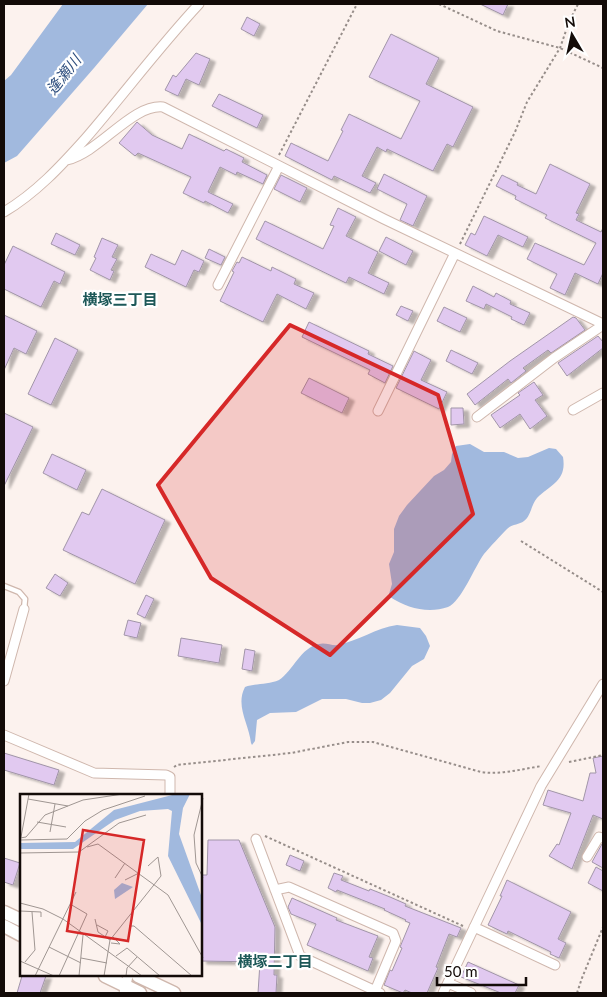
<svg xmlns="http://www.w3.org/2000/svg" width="607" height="997" font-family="Lato,'Noto Sans JP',sans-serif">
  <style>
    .water { fill: #a1b9de }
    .building { fill: #e1c9f0; stroke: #a195a8; filter: url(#shadow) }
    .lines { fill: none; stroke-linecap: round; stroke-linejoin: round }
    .lane-casing { stroke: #cfb7ad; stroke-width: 7 }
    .street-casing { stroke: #cfb7ad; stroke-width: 11 }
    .secondary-casing { stroke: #cfb7ad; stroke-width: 15 }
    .path { stroke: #978e8a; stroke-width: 2; stroke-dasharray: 2.5 2.5; stroke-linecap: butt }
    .lane { stroke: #fff; stroke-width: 4.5 }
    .street { stroke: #fff; stroke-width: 9 }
    .secondary { stroke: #fff; stroke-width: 12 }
    .marked { fill: #d62828; fill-opacity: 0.2; stroke: #d62828; stroke-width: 4; stroke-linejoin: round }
    .labels { text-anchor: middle; stroke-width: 4.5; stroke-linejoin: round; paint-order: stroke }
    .water-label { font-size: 15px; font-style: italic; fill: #2f4f7f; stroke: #fff }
    .neighbourhood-label { font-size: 15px; font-weight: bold; fill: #1d5858; stroke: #fff }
    .inset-road { fill: none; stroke: #9f9692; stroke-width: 1 }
    .view { fill: #d62828; fill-opacity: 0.15; stroke: #d62828; stroke-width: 2.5 }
    .inset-edge { fill: none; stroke: #130b08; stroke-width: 2.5 }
  </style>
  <defs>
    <filter id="shadow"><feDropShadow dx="5.5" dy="3" stdDeviation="1" flood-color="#0004"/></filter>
  </defs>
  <rect width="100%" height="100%" fill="#fcf2ee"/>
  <!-- water -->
  <path class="water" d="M 63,4 L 148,4 L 94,68 L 17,156 L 4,163 L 4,81 L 11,75 Z
    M 470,444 L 484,452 L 504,452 L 518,458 L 528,457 L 549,448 L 556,449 L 563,457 C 567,481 551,484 537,498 C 531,505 531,516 524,521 C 519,525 512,524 507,529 C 501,535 490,547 484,554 C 475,566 461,602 448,607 C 428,614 407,608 390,597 L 389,594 L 392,584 L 389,564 L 394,552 L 394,529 L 399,516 L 407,505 L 434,476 L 444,470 L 451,462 L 452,454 L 456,446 Z
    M 397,625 L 420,628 L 426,636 L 430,646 L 424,659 L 412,666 L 390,693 L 381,700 L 370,703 L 362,703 L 346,699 L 322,699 L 296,712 L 270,713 L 257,720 L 255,741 L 252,745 L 251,743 C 249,724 235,706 245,687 C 256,683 268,685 279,680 C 293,671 301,647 319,644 C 325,642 332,646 338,645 C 358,641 376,628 397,625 Z"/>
  <!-- building -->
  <path class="building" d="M 480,4 L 508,4 L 503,15 Z
    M 247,17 L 260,24 L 254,36 L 241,29 Z
    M 391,34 L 439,58 L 426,84 L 473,107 L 453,147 L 447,144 L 433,171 L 387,149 L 386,152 L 377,147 L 362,176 L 376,183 L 370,193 L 334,176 L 332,180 L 285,156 L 291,143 L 328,161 L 343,131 L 341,130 L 349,114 L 401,139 L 420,101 L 369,77 Z
    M 196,53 L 210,59 L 199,85 L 186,79 L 178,96 L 165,90 L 173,75 L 176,77 Z
    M 219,94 L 263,115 L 257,128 L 212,106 Z
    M 137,122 L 152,135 L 182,149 L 189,134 L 224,151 L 226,149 L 244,158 L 242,162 L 267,175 L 263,184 L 237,172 L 236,175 L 220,167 L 208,192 L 233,204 L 228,213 L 205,201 L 204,203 L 183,193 L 191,177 L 138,153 L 135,156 L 119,143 Z
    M 550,164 L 590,184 L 576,213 L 579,214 L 576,220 L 601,232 L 603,228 L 603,273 L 598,284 L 575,273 L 565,295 L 550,288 L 557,274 L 527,259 L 535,243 L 584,265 L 596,243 L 545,218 L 547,215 L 515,199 L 516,196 L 496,186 L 502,175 L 518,183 L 517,185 L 536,194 Z
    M 384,174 L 427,196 L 413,226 L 400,220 L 407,204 L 377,189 Z
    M 281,175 L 307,188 L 300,202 L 274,189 Z
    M 338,208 L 356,217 L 346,236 L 378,252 L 368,273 L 389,283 L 384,294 L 349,277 L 346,283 L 256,239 L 265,221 L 323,249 L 334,226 L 330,225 Z
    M 484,216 L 528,237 L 523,247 L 498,235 L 487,256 L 465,245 L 471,233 L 475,235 Z
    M 56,233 L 80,245 L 75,255 L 51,244 Z
    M 386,237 L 413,251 L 406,265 L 379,251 Z
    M 102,238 L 118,245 L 112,257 L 117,259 L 111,270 L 114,271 L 110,280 L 90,270 L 96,258 L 94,257 Z
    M 13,246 L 65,272 L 60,284 L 54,281 L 41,307 L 4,289 L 4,265 Z
    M 209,249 L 225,257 L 221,265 L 205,258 Z
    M 182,250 L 204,261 L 199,272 L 194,270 L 186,287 L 145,267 L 151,254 L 175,265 Z
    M 242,257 L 271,271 L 272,267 L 296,279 L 294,284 L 314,293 L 306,309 L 277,294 L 263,322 L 220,301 L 234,272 L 232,271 L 237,262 L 239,263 Z
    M 473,286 L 494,297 L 496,293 L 511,301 L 510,304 L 530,313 L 524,325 L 511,319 L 512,317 L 486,304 L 484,309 L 466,301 Z
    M 401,306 L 413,311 L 408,321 L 396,315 Z
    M 444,307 L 467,318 L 460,332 L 437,321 Z
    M 4,315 L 37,331 L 26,354 L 14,348 L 4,370 Z
    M 573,317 L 576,318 L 585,330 L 551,353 L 548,350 L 523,368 L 526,371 L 511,383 L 508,379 L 475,405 L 467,394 L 510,361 Z
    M 309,322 L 369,351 L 368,354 L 393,366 L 385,383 L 368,374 L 370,370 L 302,337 Z
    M 598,336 L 603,342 L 603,348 L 567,376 L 558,363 Z
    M 55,338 L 78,350 L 51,405 L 28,394 Z
    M 451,350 L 478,363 L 472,374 L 446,361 Z
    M 414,351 L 431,360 L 421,380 L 447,392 L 439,409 L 396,388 Z
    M 309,378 L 349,398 L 342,413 L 301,393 Z
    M 534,382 L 543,395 L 535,400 L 547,416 L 530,429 L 520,414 L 500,428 L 491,415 L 520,395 L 518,393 Z
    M 451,408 L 463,408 L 464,424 L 451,425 Z
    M 4,413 L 33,427 L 4,486 Z
    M 52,454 L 86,470 L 77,490 L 43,473 Z
    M 102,489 L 165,520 L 135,584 L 63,550 L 82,512 L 89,515 Z
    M 55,574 L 68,583 L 60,596 L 46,588 Z
    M 146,595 L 154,599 L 145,618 L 137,614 Z
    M 128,620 L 141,623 L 137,638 L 124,635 Z
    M 181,638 L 222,645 L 219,663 L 178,656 Z
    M 245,649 L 255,651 L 252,671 L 242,669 Z
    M 4,753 L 59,770 L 54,785 L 4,770 Z
    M 603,756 L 603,819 L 593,815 L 572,869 L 549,856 L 557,844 L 559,845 L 571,813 L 543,805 L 548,790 L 583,801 L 590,773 L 596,773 L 593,758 Z
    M 208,840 L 239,840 L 275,927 L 274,975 L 277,975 L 276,993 L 258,993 L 260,962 L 201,961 L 201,875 L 207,875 Z
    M 602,844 L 603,844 L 603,868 L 592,862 Z
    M 290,855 L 304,861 L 300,871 L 286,865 Z
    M 4,858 L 20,863 L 13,885 L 4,882 Z
    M 596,867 L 603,871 L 603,891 L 588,883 Z
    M 334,873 L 343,876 L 341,880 L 369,891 L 370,889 L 390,897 L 406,904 L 405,906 L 461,928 L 457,937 L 449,934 L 436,967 L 438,968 L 427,993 L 412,993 L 405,990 L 403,993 L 384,985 L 390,970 L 392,971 L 402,948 L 400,947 L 410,923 L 405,921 L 406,920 L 384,910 L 385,909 L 337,890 L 336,892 L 328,888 Z
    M 507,880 L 571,912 L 558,939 L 566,943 L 559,958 L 550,954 L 551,952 L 508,931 L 507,934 L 488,925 L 502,896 L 500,896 Z
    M 292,898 L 337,918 L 336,920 L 378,936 L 369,957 L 373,958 L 368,971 L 307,945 L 316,924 L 291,914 L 288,907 Z
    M 468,962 L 519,985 L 515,993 L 501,993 L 461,977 Z
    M 22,976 L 46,976 L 40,993 L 17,993 Z"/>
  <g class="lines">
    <!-- lane casing -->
    <g class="lane-casing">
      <path id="lane" d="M 4,586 L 19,592 L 25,599 L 24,609"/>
    </g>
    <!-- street casing -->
    <g class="street-casing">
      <path id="street" d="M 67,160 C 100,152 132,104 163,107 L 384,219 L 603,324
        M 4,212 C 36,193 61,166 86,138 C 124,94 159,47 199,4
        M 218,285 L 279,166
        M 573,410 L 603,393
        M 378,411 L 455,253
        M 477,417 L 554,358 L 603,325
        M 4,681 L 24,609
        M 4,735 L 94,773 L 166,775 L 170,777 L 170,796
        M 256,839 L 300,956 L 380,993
        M 587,857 L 599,837 L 603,838
        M 275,890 L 289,887 L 393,933 L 396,941 L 375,991
        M 474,927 L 555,965
        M 448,983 L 471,993
        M 124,993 L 128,976
        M 443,993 L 541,786 L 603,684"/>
    </g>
    <!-- secondary casing -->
    <g class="secondary-casing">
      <path id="secondary" d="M 4,912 L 21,920
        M 4,926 L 21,935
        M 105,976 L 140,993
        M 138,976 L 174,993"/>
    </g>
    <!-- path -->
    <path class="path" d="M 439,4 L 497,31 L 560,48 L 603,68
      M 279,155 L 357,4
      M 460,244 L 515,132 L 527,102 L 560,48 L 569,22 L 578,4
      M 521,541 L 603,592
      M 569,762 L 603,755
      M 174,767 L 177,765 L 291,753 L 348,742 L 373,742 L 481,772 C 502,775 521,769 542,766
      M 265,836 L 463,926
      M 577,993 L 582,978 L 603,927"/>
    <!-- lane -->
    <use href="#lane" class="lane"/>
    <!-- street -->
    <use href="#street" class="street"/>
    <!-- secondary -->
    <use href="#secondary" class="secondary"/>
  </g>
  <!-- marked area -->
  <path class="marked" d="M 290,325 L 438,395 L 473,514 L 330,655 L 211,578 L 158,485 Z"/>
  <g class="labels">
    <!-- water labels -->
    <g class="water-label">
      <text transform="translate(64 75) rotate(-52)" y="5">逢瀬川</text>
    </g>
    <!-- neighbourhood labels -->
    <g class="neighbourhood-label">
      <text x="120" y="305">横塚三丁目</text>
      <text x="275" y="967">横塚二丁目</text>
    </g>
  </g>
  <!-- overview -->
  <g transform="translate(20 794)">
    <rect width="182" height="182" fill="#fcf2ee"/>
    <path d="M 156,0 L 170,0 L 163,14 L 159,40 L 182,104 L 182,131 L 148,62 L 152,17 L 148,15 L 120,17 L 95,26 L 53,55 L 0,55 L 0,49 L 55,48 L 94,16 ZM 102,89 L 113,93 L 95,105 L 94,96 Z" fill="#a1b9de"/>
    <path class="inset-road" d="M 183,4 L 174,41 L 176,69 L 183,84M 8,5 L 48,12M 17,28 L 46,33M 30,38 L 35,10M 1,43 L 9,0M 0,44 L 6,43 L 25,21 L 63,6 L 103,0M 0,46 L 47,45 L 65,27 L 83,16 L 125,2M 67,53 L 78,50 L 148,101 L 183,164M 0,59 L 59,58 L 99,29 L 126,21M 95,84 L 105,69M 105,86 L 119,79M 0,109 L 23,115 L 43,125 L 122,182M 0,117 L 21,118 L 21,123M 75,125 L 78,138 L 90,146M 77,131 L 88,137 L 85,143M 109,132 L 114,132 L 172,182M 91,149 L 100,150 L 93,143M 29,153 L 61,169M 96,162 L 107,154 L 140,182M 61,164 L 87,169M 0,167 L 34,182M 5,168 L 15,156 L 12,118M 15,182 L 56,98M 39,182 L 67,120 L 50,110M 59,182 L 63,141M 84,182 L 90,146 L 141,82 L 138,63 L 128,72M 106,182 L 107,174 L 117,163"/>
    <path class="view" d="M 63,36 L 124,46 L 108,147 L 47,137 Z"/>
    <rect width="182" height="182" class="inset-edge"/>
  </g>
  <!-- border -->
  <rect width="607" height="997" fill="none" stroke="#130b08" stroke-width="10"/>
  <!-- north arrow -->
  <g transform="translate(572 35) rotate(351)" stroke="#ffffff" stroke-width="4" paint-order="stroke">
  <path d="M0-4L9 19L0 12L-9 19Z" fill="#130b08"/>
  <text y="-8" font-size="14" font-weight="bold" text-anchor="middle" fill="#130b08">N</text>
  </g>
  <!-- scale -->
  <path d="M437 977v8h89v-8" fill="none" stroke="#130b08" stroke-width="2.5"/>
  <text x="444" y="977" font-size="15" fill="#130b08" stroke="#ffffff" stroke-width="4" paint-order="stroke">50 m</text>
</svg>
